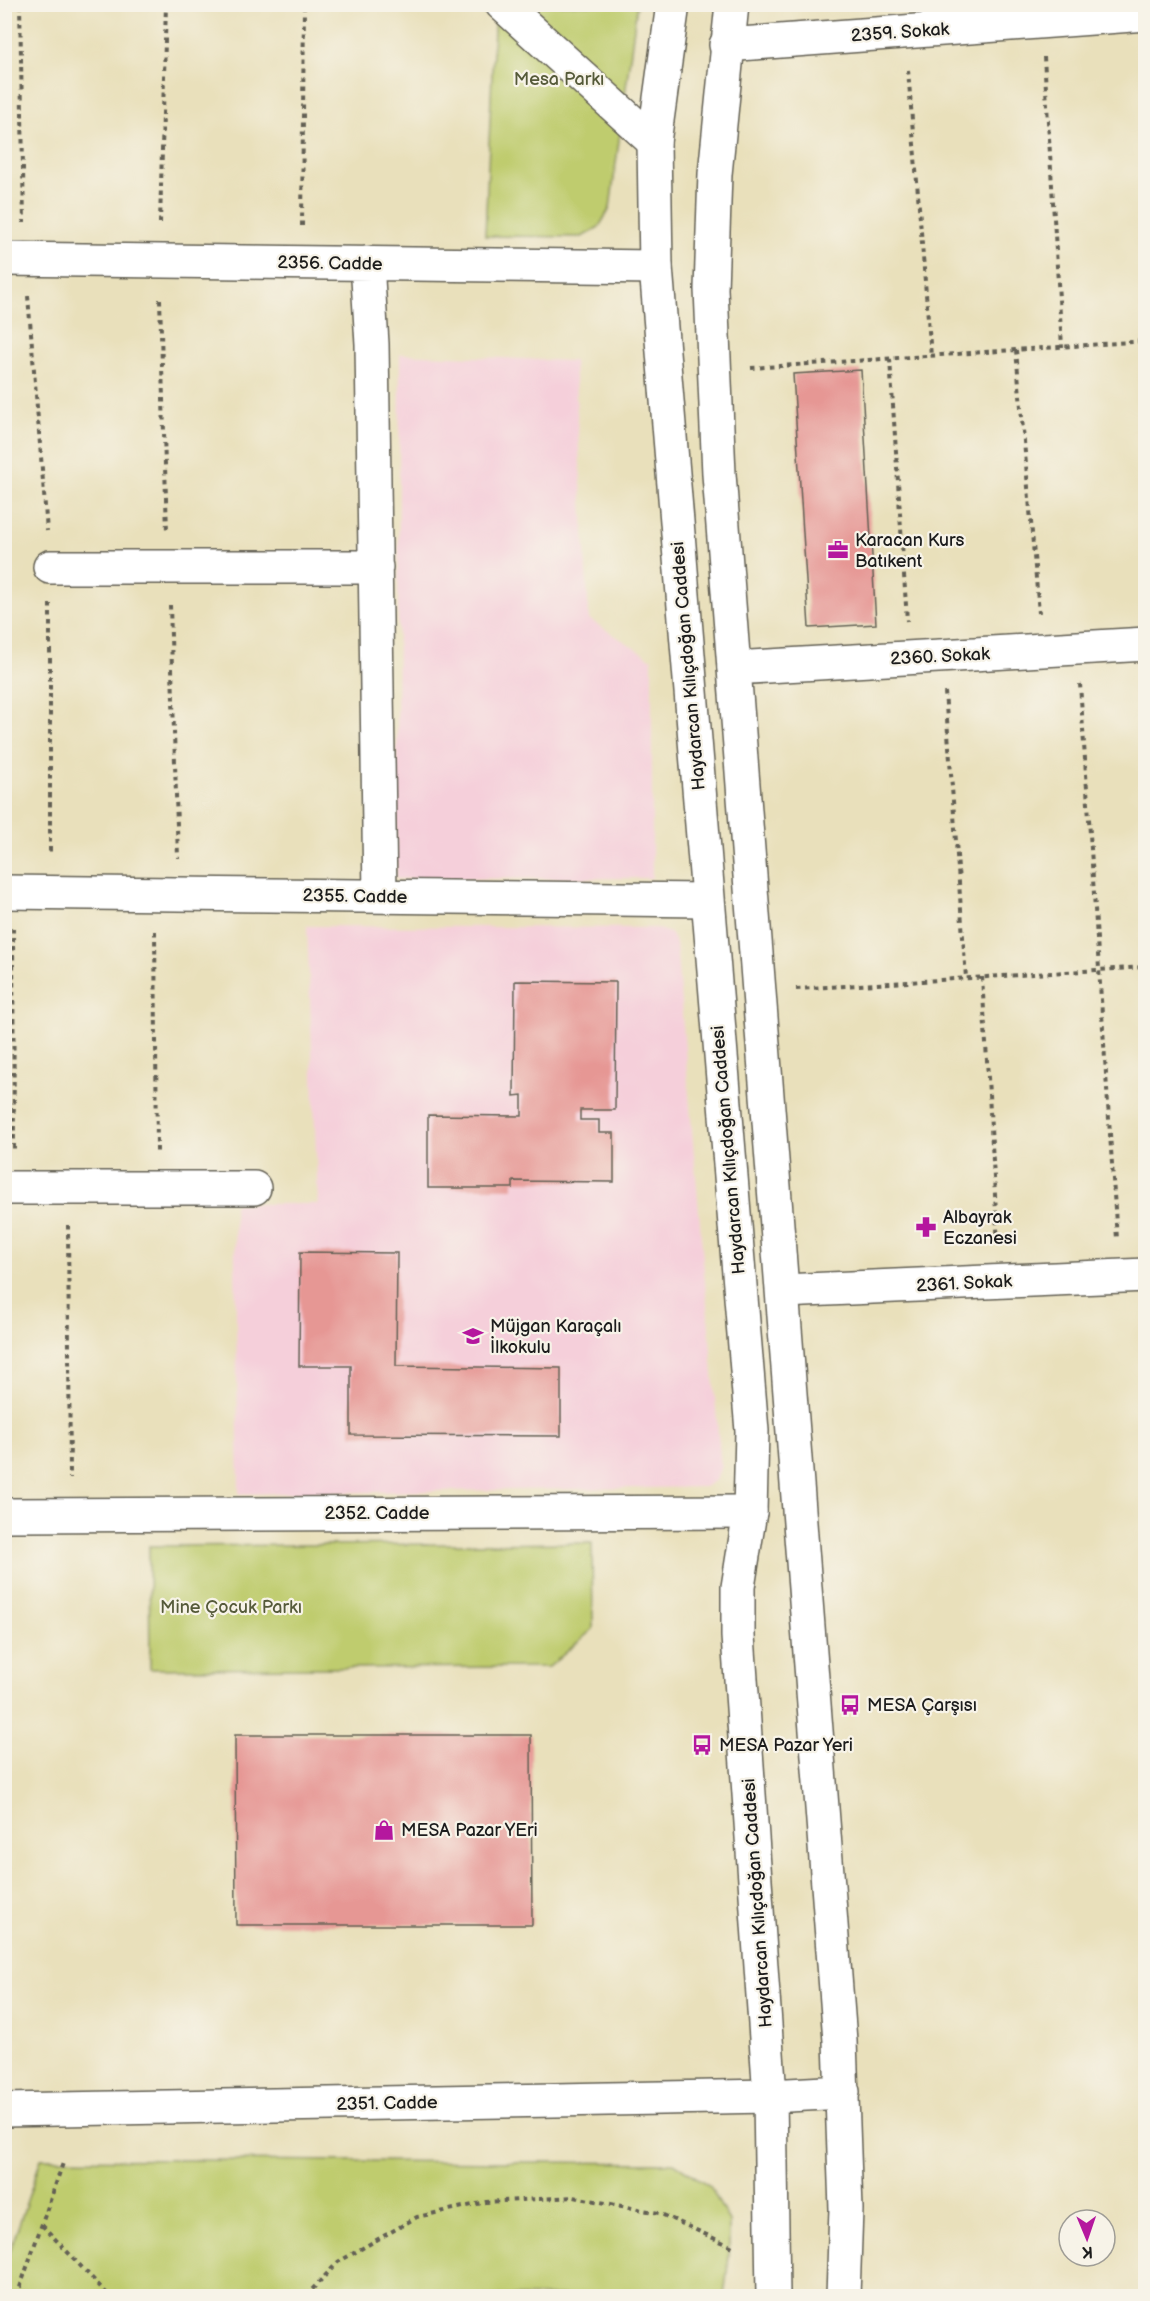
<svg xmlns="http://www.w3.org/2000/svg" width="1150" height="2301" font-family="'Balsamiq Sans',sans-serif">
  <style>
    .built { fill: #f5cfda }
    .green { fill: #bfcc6e; stroke: #6e7445; stroke-width: 1.5 }
    .building { fill: #e69794 }
    .lines { fill: none; stroke-linecap: round; stroke-linejoin: round }
    .minor-casing { stroke: #646154; stroke-width: 36 }
    .major-casing { stroke: #646154; stroke-width: 36 }
    .path { stroke: #646154; stroke-width: 4; stroke-dasharray: 4.5 4.5; stroke-linecap: butt }
    .minor { stroke: #fff; stroke-width: 33 }
    .major { stroke: #fff; stroke-width: 33 }
    .labels { text-anchor: middle; stroke-width: 4.5; stroke-linejoin: round; paint-order: stroke }
    .street-label { font-size: 18px; fill: #1c1c1c; stroke: #f7f3e8 }
    .park-label { font-size: 18px; fill: #555a39; stroke: #f7f3e8 }
    .poi-label { font-size: 18px; fill: #1c1c1c; stroke: #f7f3e8; text-anchor: start }
  </style>
  <rect width="100%" height="100%" fill="#f7f3e8"/>
  <filter id="ink" filterUnits="userSpaceOnUse"><feTurbulence type="fractalNoise" baseFrequency=".0167" numOctaves="2"/><feDisplacementMap in="SourceGraphic" scale="12" xChannelSelector="R" yChannelSelector="G"/><feConvolveMatrix kernelMatrix="1 2 1 2 8 2 1 2 1" color-interpolation-filters="sRGB"/></filter>
  <filter id="wash" filterUnits="userSpaceOnUse"><feTurbulence type="fractalNoise" baseFrequency=".008" numOctaves="4" result="noise"/><feDisplacementMap in="SourceGraphic" scale="24" xChannelSelector="R" yChannelSelector="G"/><feGaussianBlur stdDeviation="1.35" result="paint"/><feColorMatrix in="noise" values="0 0 0 0 0 0 0 0 0 0 0 0 0 0 0 0 0 1.4 0 .05"/><feComposite in="paint" operator="in"/></filter>
  <g filter="url(#wash)">
    <rect width="100%" height="100%" fill="#e9e0bb"/>
    <!-- built -->
    <path class="built" d="M 400,354 L 574,361 L 589,619 L 652,659 L 652,878 L 396,879 Z
      M 307,926 L 656,928 L 670,933 L 676,944 L 721,1467 L 716,1480 L 704,1487 L 239,1494 L 234,1204 L 318,1204 Z"/>
    <!-- green -->
    <path class="green" d="M 495,5 L 637,5 L 610,208 L 599,227 L 582,237 L 485,236 Z
      M 592,1543 L 593,1629 L 549,1667 L 150,1669 L 149,1546 Z
      M 41,2159 L 674,2163 L 710,2186 L 729,2222 L 729,2256 L 724,2296 L 5,2296 L 5,2266 Z"/>
    <g id="blocks">
      <!-- building -->
      <path class="building" d="M 861,370 L 876,624 L 809,628 L 793,374 Z
        M 515,981 L 616,982 L 615,1110 L 580,1110 L 580,1120 L 599,1120 L 599,1133 L 614,1133 L 614,1182 L 513,1181 L 513,1188 L 428,1188 L 428,1115 L 522,1116 L 522,1095 L 514,1096 Z
        M 300,1252 L 397,1253 L 396,1366 L 561,1368 L 561,1436 L 351,1435 L 351,1366 L 299,1366 Z
        M 235,1735 L 531,1735 L 532,1925 L 236,1925 Z"/>
    </g>
  </g>
  <g filter="url(#ink)">
    <use href="#blocks" fill-opacity="0" stroke="#646154" stroke-width="1.5"/>
    <g class="lines">
      <!-- minor casing -->
      <g class="minor-casing">
        <path id="minor" d="M 502,4 L 654,142
          M 726,45 L 1146,14
          M 4,259 L 656,267
          M 367,263 L 372,344 L 380,896
          M 50,567 L 376,567
          M 734,668 L 1146,644
          M 4,892 L 706,900
          M 4,1188 L 254,1188
          M 783,1291 L 1146,1275
          M 4,1515 L 750,1512
          M 4,2110 L 770,2096"/>
      </g>
      <!-- major casing -->
      <g class="major-casing">
        <path id="major" d="M 673,4 L 654,142 L 656,267 L 752,1431 L 750,1512 L 738,1587 L 738,1636 L 770,2096 L 773,2296
          M 732,4 L 715,174 L 711,289 L 719,474 L 840,2041 L 846,2209 L 843,2296
          M 770,2096 L 843,2092"/>
      </g>
      <!-- path -->
      <path class="path" d="M 20,4 L 24,223
        M 1044,57 L 1062,347
        M 908,70 L 931,356
        M 160,223 L 166,4
        M 302,226 L 304,4
        M 28,296 L 47,531
        M 160,299 L 167,532
        M 1016,350 L 1039,613
        M 890,359 L 907,621
        M 751,368 L 1146,341
        M 4,568 L 13,568
        M 50,604 L 50,855
        M 170,605 L 178,858
        M 1080,684 L 1117,1239
        M 945,692 L 966,978
        M 13,928 L 14,1151
        M 155,931 L 157,1152
        M 982,977 L 998,1245
        M 796,989 L 1146,967
        M 68,1225 L 70,1478
        M 42,2225 L 109,2296
        M 17,2296 L 63,2163
        M 306,2296 L 338,2262 L 417,2217 L 486,2202 L 574,2197 L 659,2213 L 735,2248"/>
      <!-- minor -->
      <use href="#minor" class="minor"/>
      <!-- major -->
      <use href="#major" class="major"/>
    </g>
  </g>
  <!-- icons -->
  <defs>
    <g id="office-bare" transform="scale(1.62)"><path d="M-6-3h4V-5.5h4V-3h4V5H-6ZM-1-4.5V-3h2v-1.5ZM-6 0V1H6V0Z" fill="#b5179e" stroke="#f7f3e8" stroke-width="2.5" paint-order="stroke"/></g>
    <g id="pharmacy-bare" transform="scale(1.62)"><path d="M-2-6h4v4h4v4h-4v4h-4v-4h-4v-4h4Z" fill="#b5179e" stroke="#f7f3e8" stroke-width="2.5" paint-order="stroke"/></g>
    <g id="school-bare" transform="scale(1.62)"><path d="M0-5L7-2L0 1L-7-2ZM-4 1L0 2.5L4 1V4Q0 6-4 4Z" fill="#b5179e" stroke="#f7f3e8" stroke-width="2.5" paint-order="stroke"/></g>
    <g id="bus-bare" transform="scale(1.62)"><path d="M-5-6H5V4H4V6H2V4H-2V6H-4V4H-5ZM-3.5-4V0h7V-4ZM-3.5 1.2v1.5H-2V1.2ZM2 1.2v1.5H3.5V1.2Z" fill="#b5179e" stroke="#f7f3e8" stroke-width="2.5" paint-order="stroke"/></g>
    <g id="shop-bare" transform="scale(1.62)"><path d="M-5-2.5h2.3a2.7 3.5 0 0 1 5.4 0H5L5.5 6h-11ZM-1.5-2.5h3a1.5 2.3 0 0 0-3 0Z" fill="#b5179e" stroke="#f7f3e8" stroke-width="2.5" paint-order="stroke"/></g>
  </defs>
  <g fill-rule="evenodd">
    <use href="#office-bare" x="838" y="550"/>
    <use href="#pharmacy-bare" x="926" y="1227"/>
    <use href="#school-bare" x="473" y="1336"/>
    <use href="#bus-bare" x="850" y="1705"/>
    <use href="#bus-bare" x="702" y="1745"/>
    <use href="#shop-bare" x="384" y="1830"/>
  </g>
  <g class="labels">
    <!-- street labels -->
    <g class="street-label">
      <text transform="translate(900 32) rotate(-4)" y="6">2359. Sokak</text>
      <text transform="translate(330 263) rotate(1)" y="6">2356. Cadde</text>
      <text transform="translate(940 656) rotate(-3)" y="6">2360. Sokak</text>
      <text transform="translate(688 666) rotate(-95)" y="6">Haydarcan Kılıçdoğan Caddesi</text>
      <text transform="translate(355 896) rotate(1)" y="6">2355. Cadde</text>
      <text transform="translate(728 1150) rotate(-95)" y="6">Haydarcan Kılıçdoğan Caddesi</text>
      <text transform="translate(964 1283) rotate(-3)" y="6">2361. Sokak</text>
      <text x="377" y="1519">2352. Cadde</text>
      <text transform="translate(757 1903) rotate(-94)" y="6">Haydarcan Kılıçdoğan Caddesi</text>
      <text transform="translate(387 2103) rotate(-1)" y="6">2351. Cadde</text>
    </g>
    <!-- park labels -->
    <g class="park-label">
      <text x="559" y="85">Mesa Parkı</text>
      <text x="231" y="1613">Mine Çocuk Parkı</text>
    </g>
    <!-- poi labels -->
    <g class="poi-label">
      <text x="855" y="546">Karacan Kurs<tspan x="855" dy="21">Batıkent</tspan></text>
      <text x="943" y="1223">Albayrak<tspan x="943" dy="21">Eczanesi</tspan></text>
      <text x="490" y="1332">Müjgan Karaçalı<tspan x="490" dy="21">İlkokulu</tspan></text>
      <text x="867" y="1711">MESA Çarşısı</text>
      <text x="719" y="1751">MESA Pazar Yeri</text>
      <text x="401" y="1836">MESA Pazar YEri</text>
    </g>
  </g>
  <!-- margin -->
  <rect width="1150" height="2301" fill="none" stroke="#f7f3e8" stroke-width="24"/>
  <!-- north arrow -->
  <g transform="translate(1087 2238) rotate(178)"><circle r="28" fill="#f7f3e8" stroke="#9f9d96" stroke-width="1.5"/>
  <path d="M0-4.5L10 22L0 15L-10 22Z" fill="#b5179e"/>
  <text y="-9" font-size="16" font-weight="bold" text-anchor="middle" fill="#1c1c1c">K</text>
  </g>
</svg>
